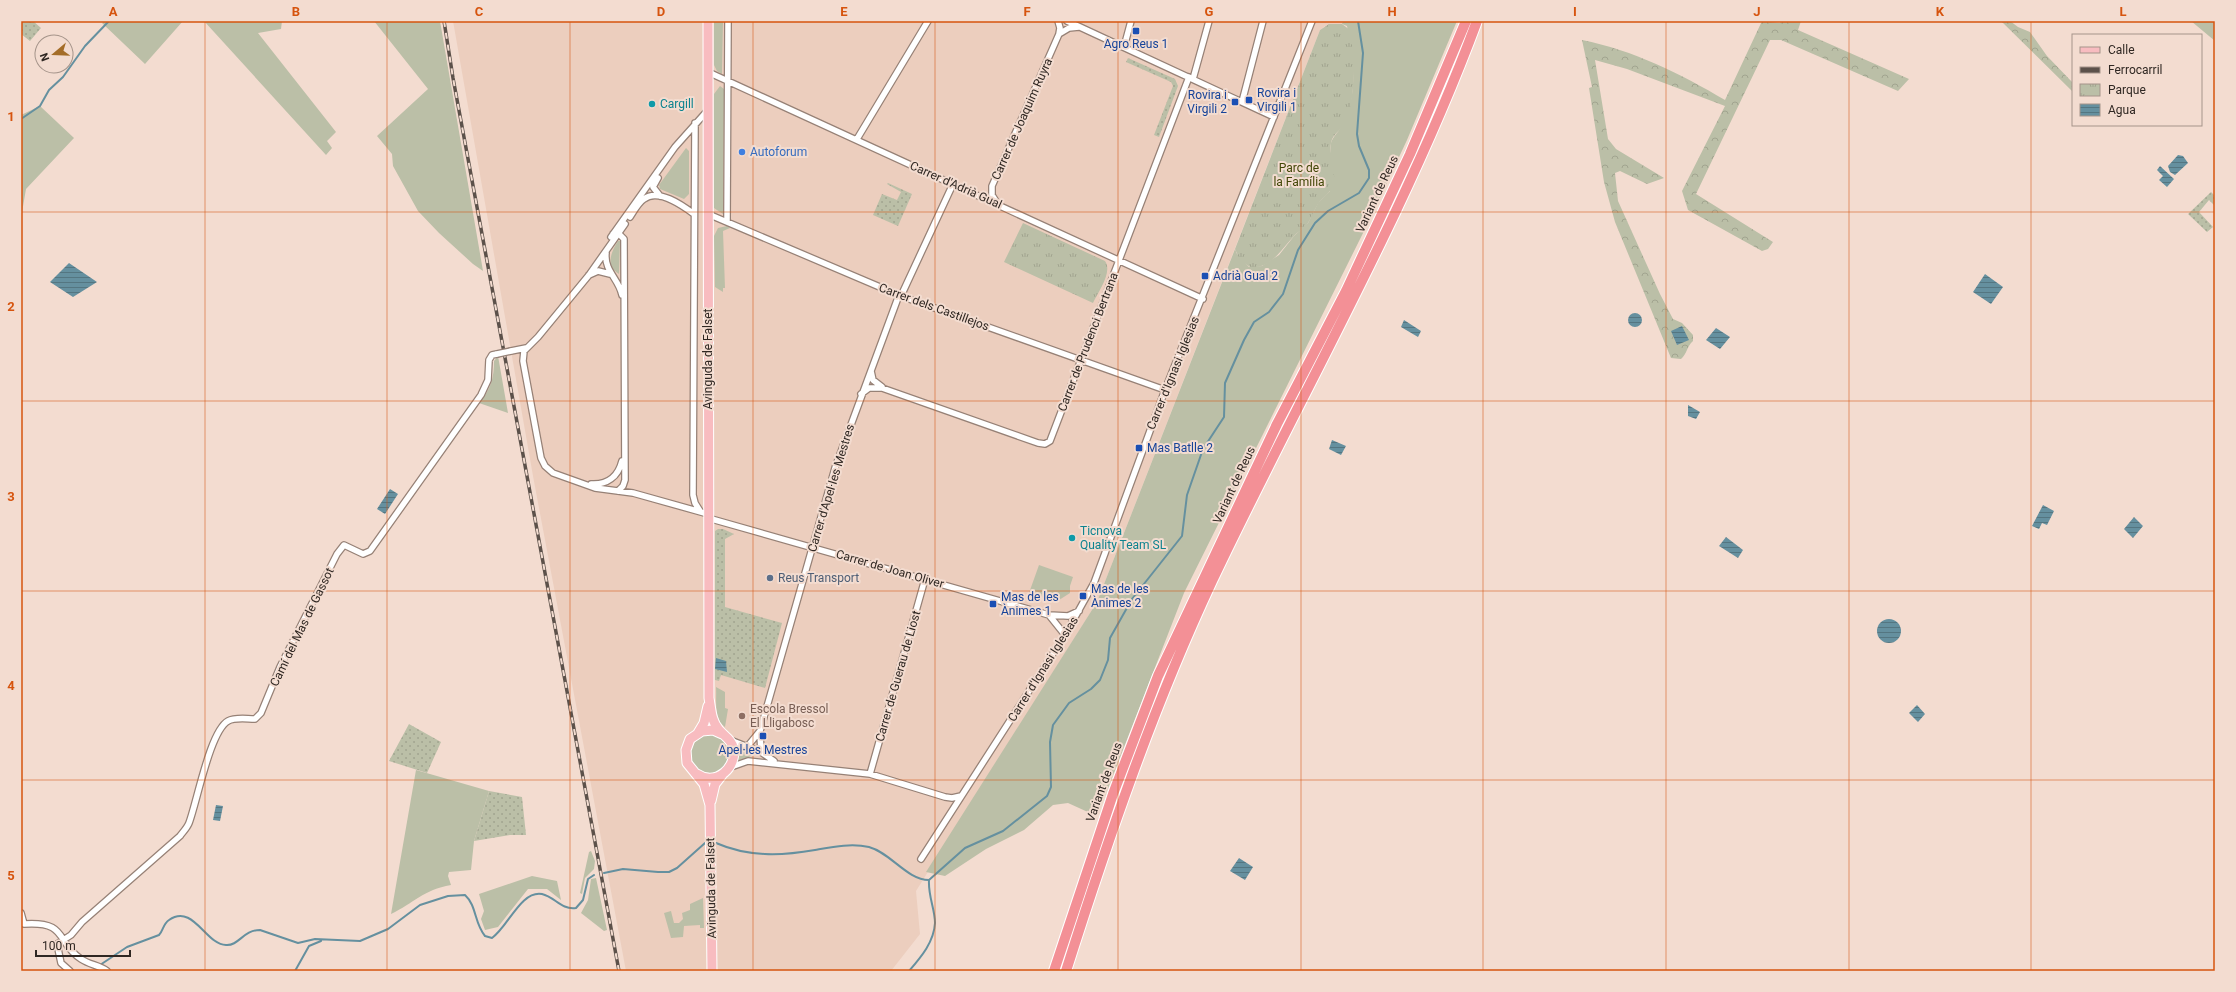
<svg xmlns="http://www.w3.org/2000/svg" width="2236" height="992" font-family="Roboto,sans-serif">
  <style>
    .built { fill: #eccebe }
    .grass { fill: #bbbfa7 }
    .forest { fill: url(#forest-crowns) }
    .park { fill: url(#park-tufts) }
    .garden { fill: url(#garden-dots) }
    .water { fill: url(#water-rules) }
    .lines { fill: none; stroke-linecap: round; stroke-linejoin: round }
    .stream { stroke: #65909f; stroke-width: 2 }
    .minor-casing { stroke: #968176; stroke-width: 8 }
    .primary-casing { stroke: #fff; stroke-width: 11 }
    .motorway-casing { stroke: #fff; stroke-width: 12 }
    .minor { stroke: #fff; stroke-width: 5.5 }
    .primary { stroke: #f8bcc0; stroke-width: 9 }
    .motorway { stroke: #f39096; stroke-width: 10 }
    .rail-casing { stroke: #5c514a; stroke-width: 3.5 }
    .rail { stroke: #f3dcd0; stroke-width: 2; stroke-dasharray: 6; stroke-linecap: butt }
    .minor-bridge-casing { stroke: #968176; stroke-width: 8; stroke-linecap: butt }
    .minor-bridge { stroke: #fff; stroke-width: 5.5 }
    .grid { fill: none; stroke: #d6540e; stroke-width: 1; stroke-opacity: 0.55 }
    .transit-dot { fill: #1a4fb4; stroke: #f3dcd0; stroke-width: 1.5 }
    .culture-dot { fill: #0f9aa8; stroke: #f3dcd0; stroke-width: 1.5 }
    .shop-dot { fill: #3f7fe0; stroke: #f3dcd0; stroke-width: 1.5 }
    .service-dot { fill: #5c6f8a; stroke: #f3dcd0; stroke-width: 1.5 }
    .education-dot { fill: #8d6e63; stroke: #f3dcd0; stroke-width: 1.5 }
    .labels { text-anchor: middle; stroke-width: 4; stroke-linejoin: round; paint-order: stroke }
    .transit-label { font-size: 12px; fill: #164399; stroke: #f3dcd0; text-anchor: start }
    .culture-label { font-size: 12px; fill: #0d838f; stroke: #f3dcd0; text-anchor: start }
    .street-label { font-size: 12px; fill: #2f2722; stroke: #f3dcd0 }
    .shop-label { font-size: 12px; fill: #366cbe; stroke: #f3dcd0; text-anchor: start }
    .park-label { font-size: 12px; fill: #424707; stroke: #f3dcd0 }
    .service-label { font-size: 12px; fill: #4e5e75; stroke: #f3dcd0; text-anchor: start }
    .education-label { font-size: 12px; fill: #785e54; stroke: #f3dcd0; text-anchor: start }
    .neatline { fill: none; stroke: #d6540e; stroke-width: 1.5 }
    .grid-label { font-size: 13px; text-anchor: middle; font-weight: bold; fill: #d6540e }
  </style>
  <defs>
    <pattern id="forest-crowns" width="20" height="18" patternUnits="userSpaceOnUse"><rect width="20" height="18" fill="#bbbfa7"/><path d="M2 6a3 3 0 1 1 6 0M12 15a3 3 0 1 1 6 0" fill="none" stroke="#a1a48f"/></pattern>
    <pattern id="park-tufts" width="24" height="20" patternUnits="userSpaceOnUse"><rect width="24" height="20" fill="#bbbfa7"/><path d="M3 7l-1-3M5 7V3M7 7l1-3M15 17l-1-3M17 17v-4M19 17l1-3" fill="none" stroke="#a1a48f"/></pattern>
    <pattern id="garden-dots" width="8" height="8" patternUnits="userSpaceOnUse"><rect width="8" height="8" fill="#bbbfa7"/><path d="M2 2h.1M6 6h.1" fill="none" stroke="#a1a48f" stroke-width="1.8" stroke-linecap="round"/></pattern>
    <pattern id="water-rules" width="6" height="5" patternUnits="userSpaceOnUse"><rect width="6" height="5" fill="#65909f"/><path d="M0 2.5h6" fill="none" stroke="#547681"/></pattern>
  </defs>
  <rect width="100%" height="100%" fill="#f3dcd0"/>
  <!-- built -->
  <path class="built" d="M 453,21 L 1343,21 L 1342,24 L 1325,26 L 1320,30 L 1097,602 L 916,891 L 920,934 L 891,971 L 626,971 L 533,476 Z"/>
  <!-- grass -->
  <path class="grass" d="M 104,21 L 183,21 L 145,64 L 102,23 Z
    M 204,21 L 282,21 L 281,29 L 258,33 L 336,132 L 327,141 L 332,148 L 326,155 Z
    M 374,21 L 440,21 L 483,271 L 473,264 L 439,233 L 418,211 L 393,166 L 392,154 L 377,136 L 428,89 Z
    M 714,21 L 723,21 L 722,74 L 717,71 L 714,65 Z
    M 1343,21 L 1457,21 L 1407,140 L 1371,217 L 1184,593 L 1098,814 L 1090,813 L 1068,803 L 1053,805 L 1024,830 L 986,849 L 945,876 L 926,872 L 1097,602 L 1235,249 L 1237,254 L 1249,267 L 1262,266 L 1279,255 L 1294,236 L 1308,223 L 1318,203 L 1330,191 L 1331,143 C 1333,136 1338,133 1341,127 C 1344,123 1346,118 1347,113 C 1358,86 1352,54 1347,26 L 1342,24 Z
    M 2191,21 L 2215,21 L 2215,41 Z
    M 720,86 L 724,89 L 723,214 L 714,208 L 714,94 Z
    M 40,106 L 74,138 L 26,189 L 21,218 L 21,115 Z
    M 686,148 L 689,151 L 689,194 L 684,199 L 660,189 L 659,185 Z
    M 727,226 L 730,228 L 723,231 L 725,288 L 723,288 L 723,292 L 715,287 L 714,236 L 718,228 Z
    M 618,241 L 620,241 L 619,274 C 605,266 611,252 618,241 Z
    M 498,356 L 508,413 L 479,403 C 491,389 494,378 494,361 Z
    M 1039,565 L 1073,577 L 1070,586 L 1070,593 L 1056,602 L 1029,593 Z
    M 716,687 L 725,692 L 725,708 L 728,709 L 725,727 C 713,718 717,700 716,687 Z
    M691 754a19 19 0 1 1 38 0a19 19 0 1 1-38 0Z
    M 738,748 L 755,753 L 749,757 L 737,761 Z
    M 416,770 L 489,791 L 474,841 L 471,870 L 449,872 L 448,876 L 451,885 C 423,890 414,903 391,914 Z
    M 591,851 L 595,861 L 594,869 L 585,878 L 582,894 L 580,893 L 589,852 Z
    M 532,876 L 557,881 L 561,900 L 547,889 L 528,889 L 498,927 L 485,930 L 481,919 L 484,911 L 479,894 Z
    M 596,878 L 607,930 L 604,931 L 581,913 L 588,900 L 591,879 Z
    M 703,898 L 704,928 L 700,928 L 700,925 L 684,926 L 683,937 L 671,938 L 664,913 L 671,911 L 674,923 L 679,923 L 683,919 L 682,913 L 690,910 L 690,904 Z"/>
  <!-- forest -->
  <path class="forest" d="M 1762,21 L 1780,23 L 1781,21 L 1801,21 L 1798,30 L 1909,79 L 1898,91 L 1781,40 L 1770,40 L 1696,194 L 1773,242 L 1768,249 L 1762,251 L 1688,210 L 1682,191 L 1725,106 L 1627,69 L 1595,60 L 1608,139 L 1616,149 L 1664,178 L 1647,184 L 1620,171 L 1615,173 L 1618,201 L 1660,294 L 1673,319 L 1682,323 L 1693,335 L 1693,341 C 1687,346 1687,354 1681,359 L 1671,358 L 1615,222 L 1604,182 L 1589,88 L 1592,87 L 1582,40 C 1633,50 1681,74 1725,100 Z
    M 2001,21 L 2010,21 L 2018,27 L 2030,32 L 2047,56 L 2073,83 L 2073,92 Z"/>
  <!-- park -->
  <path class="park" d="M 1329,24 L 1342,24 L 1350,30 C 1354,56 1357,98 1345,123 C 1341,131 1333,133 1331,143 C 1329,157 1337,172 1333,185 C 1330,194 1323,197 1318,204 C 1314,210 1312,217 1308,223 C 1305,228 1299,231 1295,235 C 1282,248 1271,270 1250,267 L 1240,260 L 1235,249 L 1320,30 Z
    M 1023,223 L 1105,261 C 1113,272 1098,292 1093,303 L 1004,262 Z"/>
  <!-- garden -->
  <path class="garden" d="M 21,21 L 33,21 L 41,28 L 30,41 L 21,34 Z
    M 1128,58 L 1175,79 L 1178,86 L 1159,137 L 1154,135 L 1173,86 L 1171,82 L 1126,62 Z
    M 888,183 L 912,194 L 898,226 L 873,215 L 882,194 L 897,200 L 901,192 L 887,184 Z
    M 2211,192 L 2215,196 L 2215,206 L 2209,200 L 2199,212 L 2213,227 L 2207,232 L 2188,214 Z
    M 718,529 L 723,529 L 734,534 L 725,539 L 725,607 L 782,623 L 765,688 L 721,675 L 719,681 L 715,680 L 715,531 Z
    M 409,724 L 441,742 L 427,773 L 389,761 Z
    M 489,791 L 522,797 L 526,835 L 510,835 L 474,841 Z"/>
  <!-- water -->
  <path class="water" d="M 2178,155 L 2183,156 L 2188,163 L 2175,175 L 2170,172 L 2168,166 Z
    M 2160,166 L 2174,179 L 2167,187 L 2159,180 L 2163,176 L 2157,170 Z
    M 69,263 L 97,282 L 73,297 L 50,282 Z
    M 1985,274 L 2003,287 L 1991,304 L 1973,292 Z
    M1628 320a7 7 0 1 1 14 0a7 7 0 1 1-14 0Z
    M 1404,320 L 1421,331 L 1418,337 L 1401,327 Z
    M 1682,326 L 1689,340 L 1677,345 L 1671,331 Z
    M 1716,328 L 1730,337 L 1720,349 L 1706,340 Z
    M 1688,405 L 1700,412 L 1696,419 L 1688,416 Z
    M 1332,440 L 1346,446 L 1341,455 L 1329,449 Z
    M 390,489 L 398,494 L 385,514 L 377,509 Z
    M 2043,505 L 2054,511 L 2047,525 L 2042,523 L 2039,529 L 2032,526 Z
    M 2134,517 L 2143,526 L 2133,538 L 2124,529 Z
    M 1726,537 L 1743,550 L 1738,558 L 1719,546 Z
    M1877 631a12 12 0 1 1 24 0a12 12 0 1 1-24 0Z
    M 716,658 L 726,661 L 727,672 L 715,669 Z
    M 1917,705 L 1925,714 L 1918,722 L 1909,713 Z
    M 216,805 L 223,806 L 220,821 L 213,820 Z
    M 1239,858 L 1253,867 L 1245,880 L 1230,871 Z"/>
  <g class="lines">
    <!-- stream -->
    <path class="stream" d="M 21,119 L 40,106 L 49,90 L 63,77 L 85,46 L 109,21
      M 716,843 C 748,857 781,856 815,850 C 832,847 851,843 869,847 C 891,853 907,880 929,880
      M 604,873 L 623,869 L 658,872 L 669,872 L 677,868 L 705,843
      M 929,880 L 965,848 L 1003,831 L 1047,796 L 1051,787 L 1050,742 L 1053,725 L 1069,703 L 1091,689 L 1100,680 L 1108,660 L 1110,638 L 1132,599 L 1182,536 L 1187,495 L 1203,449 L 1224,417 L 1225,383 L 1244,340 L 1254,322 L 1269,312 L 1283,294 L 1298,250 L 1315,223 L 1328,211 L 1359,193 L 1369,178 L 1369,170 L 1359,146 L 1357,134 L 1363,53 L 1358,21
      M 100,965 L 127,947 L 159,935 C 163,931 163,924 169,920 C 193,903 206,945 226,945 C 239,946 243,930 260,930 L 298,943 L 315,939 L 360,941 L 388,929 L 420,905 L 448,896 L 465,895 C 477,906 474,923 485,936 L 492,938 C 508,927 521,890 542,894 C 555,897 561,910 576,908 L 583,900 L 588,879 L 594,875
      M 295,971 L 309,946 L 321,941
      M 909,971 C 921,957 934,942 935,923 C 935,909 928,896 929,880"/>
    <!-- minor casing -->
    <g class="minor-casing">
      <path id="minor" d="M 1067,21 L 1274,117
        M 1059,34 L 1069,28 L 1079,27
        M 1124,47 L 1131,21
        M 708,72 L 1203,299
        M 1193,79 L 1209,21
        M 1242,102 L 1263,21
        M 695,123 L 693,495 L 695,503 L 700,511
        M 857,139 L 928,21
        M 658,178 L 653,187 L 660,196
        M 997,203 L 992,195 L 992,186 L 1059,34 L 1060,28 L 1058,21
        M 708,214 L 901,296 L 1165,390
        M 630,217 C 634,211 638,203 644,199 C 658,188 682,205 694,214
        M 727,222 L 728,21
        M 625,224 L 589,275 L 538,337 L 524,351 L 523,361 L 541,458 L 545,466 L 553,473 L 595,488 L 633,493 L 708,514
        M 613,234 L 620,235 L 624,239 L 625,480 L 623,486 L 618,491
        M 611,237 L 675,147 L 708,110
        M 606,253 C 604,271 619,279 622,295
        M 589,275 L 598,271 L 610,274
        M 901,296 L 953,184
        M 511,351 L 526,348
        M 871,371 L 873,380 L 882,387
        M 861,394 L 869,388 L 882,388 L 1038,443 L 1045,444 L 1050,441 L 1189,77
        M 591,484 C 607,485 618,477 622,461
        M 708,518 L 1049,615 L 1068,616 L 1079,611
        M 1049,615 L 1065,635
        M 760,734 L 761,752
        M 730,740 L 761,752 L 774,761
        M 747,747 L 760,731 L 835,468 L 899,295
        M 731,767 L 748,761 L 870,774 L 945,797 L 952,798 L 961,796
        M 870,774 L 925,579
        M 921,859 L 1065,635 L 1094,583 L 1165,390 L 1312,21
        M 21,913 L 24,924 C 69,921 55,942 81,959 C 90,965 99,965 107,971
        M 70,971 L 61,963 L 57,944 L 71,935 L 82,922 L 180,836 C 183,832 187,828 189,823 C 197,802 210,731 228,721 C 235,717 246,719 255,719 L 261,713 L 280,667 L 337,554 L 344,545 L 363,554 L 370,551 L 481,395 L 488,380 L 489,360 L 492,355 L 497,354"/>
    </g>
    <!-- primary casing -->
    <g class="primary-casing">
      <path id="primary" d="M 698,733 L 704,723 L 708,706
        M 697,774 C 716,787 738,767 733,747 C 731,739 724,736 719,730 C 711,721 711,709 709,698 L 708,21
        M 711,801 L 715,784 L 722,775
        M 712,971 L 710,805 L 704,784 L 687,763 L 686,750 L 690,739 L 702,731 L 713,730 L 722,734"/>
    </g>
    <!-- motorway casing -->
    <g class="motorway-casing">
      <path id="motorway" d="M 1054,971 L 1113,794 L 1158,676 L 1277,424 L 1346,291 L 1410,154 L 1466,21
        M 1066,971 C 1108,839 1153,707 1212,581 C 1300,395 1405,215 1477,21"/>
    </g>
    <!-- minor -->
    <use href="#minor" class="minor"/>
    <!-- primary -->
    <use href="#primary" class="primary"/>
    <!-- motorway -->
    <use href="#motorway" class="motorway"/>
    <!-- rail casing -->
    <g class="rail-casing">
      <path id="rail" d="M 444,21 L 453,78 L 619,971"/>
    </g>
    <!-- rail -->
    <use href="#rail" class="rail"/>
    <!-- minor-bridge casing -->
    <g class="minor-bridge-casing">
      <path id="minor-bridge" d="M 497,354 L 511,351"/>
    </g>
    <!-- minor-bridge -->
    <use href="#minor-bridge" class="minor-bridge"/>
  </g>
  <!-- grid -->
  <path class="grid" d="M 205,21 L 205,971M 387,21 L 387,971M 570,21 L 570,971M 753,21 L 753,971M 935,21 L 935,971M 1118,21 L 1118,971M 1301,21 L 1301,971M 1483,21 L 1483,971M 1666,21 L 1666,971M 1849,21 L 1849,971M 2031,21 L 2031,971M 21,212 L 2215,212M 21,401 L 2215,401M 21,591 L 2215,591M 21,780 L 2215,780"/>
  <!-- markers -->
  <g class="transit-dot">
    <rect x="1132" y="27" width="8" height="8" rx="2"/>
    <rect x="1245" y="96" width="8" height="8" rx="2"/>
    <rect x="1231" y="98" width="8" height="8" rx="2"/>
    <rect x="1201" y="272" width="8" height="8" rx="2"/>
    <rect x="1135" y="444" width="8" height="8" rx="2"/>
    <rect x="1079" y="592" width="8" height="8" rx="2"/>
    <rect x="989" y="600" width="8" height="8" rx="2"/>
    <rect x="759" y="732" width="8" height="8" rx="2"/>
  </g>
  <g class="culture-dot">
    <circle cx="652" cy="104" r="4"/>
    <circle cx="1072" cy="538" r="4"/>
  </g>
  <circle class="shop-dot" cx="742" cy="152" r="4"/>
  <circle class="service-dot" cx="770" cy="578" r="4"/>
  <circle class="education-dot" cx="742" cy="716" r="4"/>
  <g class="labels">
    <!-- transit labels -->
    <g class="transit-label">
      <text x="1136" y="48" text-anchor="middle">Agro Reus 1</text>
      <text x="1257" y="97">Rovira i<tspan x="1257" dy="14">Virgili 1</tspan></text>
      <text x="1227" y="99" text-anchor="end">Rovira i<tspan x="1227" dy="14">Virgili 2</tspan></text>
      <text x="1213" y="280">Adrià Gual 2</text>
      <text x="1147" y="452">Mas Batlle 2</text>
      <text x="1091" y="593">Mas de les<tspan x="1091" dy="14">Ànimes 2</tspan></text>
      <text x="1001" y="601">Mas de les<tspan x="1001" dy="14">Ànimes 1</tspan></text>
      <text x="763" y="754" text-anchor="middle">Apel·les Mestres</text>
    </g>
    <!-- culture labels -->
    <g class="culture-label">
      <text x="660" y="108">Cargill</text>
      <text x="1080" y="535">Ticnova<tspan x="1080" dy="14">Quality Team SL</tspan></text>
    </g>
    <!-- street labels -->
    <g class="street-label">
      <text transform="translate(1022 119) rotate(-66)" y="4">Carrer de Joaquim Ruyra</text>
      <text transform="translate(956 185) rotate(24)" y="4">Carrer d'Adrià Gual</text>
      <text transform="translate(1377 194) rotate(-65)" y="4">Variant de Reus</text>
      <text transform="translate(934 307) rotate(20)" y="4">Carrer dels Castillejos</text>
      <text transform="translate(1088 342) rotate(-69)" y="4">Carrer de Prudenci Bertrana</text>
      <text transform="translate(708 359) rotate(-90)" y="4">Avinguda de Falset</text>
      <text transform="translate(1173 373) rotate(-68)" y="4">Carrer d'Ignasi Iglesias</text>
      <text transform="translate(1234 485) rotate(-65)" y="4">Variant de Reus</text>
      <text transform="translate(831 488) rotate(-73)" y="4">Carrer d'Apel·les Mestres</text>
      <text transform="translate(890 569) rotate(16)" y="4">Carrer de Joan Oliver</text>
      <text transform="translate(302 627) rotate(-64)" y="4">Camí del Mas de Gassot</text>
      <text transform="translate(1043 669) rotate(-58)" y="4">Carrer d'Ignasi Iglesias</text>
      <text transform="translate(898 676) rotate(-74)" y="4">Carrer de Guerau de Liost</text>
      <text transform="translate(1104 782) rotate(-70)" y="4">Variant de Reus</text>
      <text transform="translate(711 888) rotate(-91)" y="4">Avinguda de Falset</text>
    </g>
    <!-- shop labels -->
    <g class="shop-label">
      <text x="750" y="156">Autoforum</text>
    </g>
    <!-- park labels -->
    <g class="park-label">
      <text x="1299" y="172">Parc de<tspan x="1299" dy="14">la Família</tspan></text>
    </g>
    <!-- service labels -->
    <g class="service-label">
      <text x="778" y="582">Reus Transport</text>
    </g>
    <!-- education labels -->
    <g class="education-label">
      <text x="750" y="713">Escola Bressol<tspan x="750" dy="14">El Lligabosc</tspan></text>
    </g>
  </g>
  <!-- border -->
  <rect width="2236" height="992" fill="none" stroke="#f3dcd0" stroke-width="44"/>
  <!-- legend -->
  <rect x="2072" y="34" width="130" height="92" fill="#f3dcd0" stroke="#a5948a"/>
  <rect x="2080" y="47" width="20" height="6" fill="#f8bcc0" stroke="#a5948a"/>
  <text x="2108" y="54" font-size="12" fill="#2f2722">Calle</text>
  <rect x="2080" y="67" width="20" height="6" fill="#5c514a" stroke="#a5948a"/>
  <text x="2108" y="74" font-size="12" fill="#2f2722">Ferrocarril</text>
  <rect x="2080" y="84" width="20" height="12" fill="url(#park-tufts)" stroke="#a5948a"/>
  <text x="2108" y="94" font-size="12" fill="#2f2722">Parque</text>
  <rect x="2080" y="104" width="20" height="12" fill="url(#water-rules)" stroke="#a5948a"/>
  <text x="2108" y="114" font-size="12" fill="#2f2722">Agua</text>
  <!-- north arrow -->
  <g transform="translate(54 54) rotate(251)"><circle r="19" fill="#f3dcd0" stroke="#a5948a"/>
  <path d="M0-3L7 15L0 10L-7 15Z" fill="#a46d28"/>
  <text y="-6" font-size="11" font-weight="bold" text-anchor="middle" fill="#2f2722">N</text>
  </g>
  <!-- scale -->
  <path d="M36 950v6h94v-6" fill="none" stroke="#2f2722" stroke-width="2"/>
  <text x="42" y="950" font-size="12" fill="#2f2722" stroke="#f3dcd0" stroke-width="3" paint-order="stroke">100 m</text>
  <rect x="22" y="22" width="2192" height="948" class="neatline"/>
  <g class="grid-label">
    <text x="113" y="16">A</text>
    <text x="296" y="16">B</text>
    <text x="479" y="16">C</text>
    <text x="661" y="16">D</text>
    <text x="844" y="16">E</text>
    <text x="1027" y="16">F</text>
    <text x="1209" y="16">G</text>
    <text x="1392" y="16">H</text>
    <text x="1575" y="16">I</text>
    <text x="1757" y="16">J</text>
    <text x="1940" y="16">K</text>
    <text x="2123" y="16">L</text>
    <text x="11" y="121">1</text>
    <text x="11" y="311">2</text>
    <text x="11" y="501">3</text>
    <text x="11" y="690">4</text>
    <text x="11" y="880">5</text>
  </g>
</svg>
